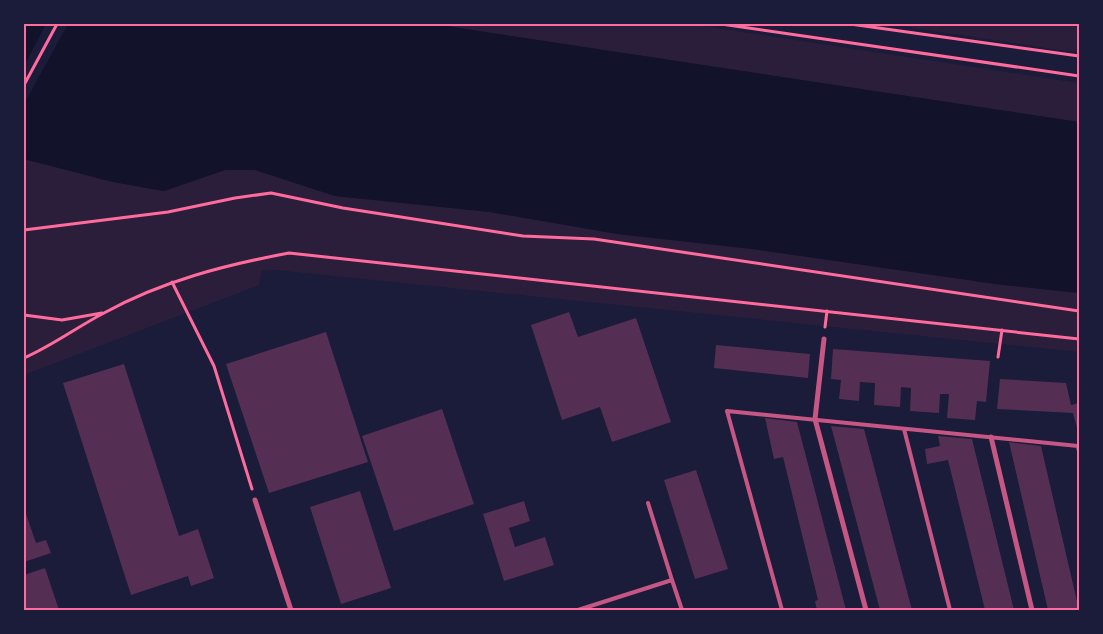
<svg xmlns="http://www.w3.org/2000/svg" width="1103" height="634" font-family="'Titillium Web',sans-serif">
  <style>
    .green { fill: #2a1e3b }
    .water { fill: #12122b }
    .pier { fill: #1b1b3a }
    .building { fill: #542f53 }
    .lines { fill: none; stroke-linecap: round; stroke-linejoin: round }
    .path { stroke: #ff6b9d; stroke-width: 3 }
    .service { stroke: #c65784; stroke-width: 4 }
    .minor { stroke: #c65784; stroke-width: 5 }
    .neatline { fill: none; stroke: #ff6b9d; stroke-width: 2 }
  </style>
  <rect width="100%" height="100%" fill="#1b1b3a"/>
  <!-- green -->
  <path class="green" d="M 433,24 L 689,24 L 1079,83 L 1079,122 Z
    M 888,24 L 1079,24 L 1079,52 L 1059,50 Z
    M 24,159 L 113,182 L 163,191 L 225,170 L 255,170 L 335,196 L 490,212 L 617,234 L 752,249 L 1003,285 L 1079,293 L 1079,352 L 275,270 L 262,271 L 259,285 L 24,375 Z"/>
  <!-- water -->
  <path class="water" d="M 24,24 L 433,24 L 1079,122 L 1079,293 L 1003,285 L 752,249 L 617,234 L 490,212 L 335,196 L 255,170 L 225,170 L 164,191 L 113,182 L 24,159 Z"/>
  <!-- pier -->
  <path class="pier" d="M 46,24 L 68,24 L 24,104 L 24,66 Z"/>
  <!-- building -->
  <path class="building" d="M 569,312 L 578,337 L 636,318 L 671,422 L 612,442 L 600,407 L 562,420 L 531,325 Z
    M 326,332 L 368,462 L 269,493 L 226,364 Z
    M 716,345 L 810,354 L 808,378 L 714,368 Z
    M 833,349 L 990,361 L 986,402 L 977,401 L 975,420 L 947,418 L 949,394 L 940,394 L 939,413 L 910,411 L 911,388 L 901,387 L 900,407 L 874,405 L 875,383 L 860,382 L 859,401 L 839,399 L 841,380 L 831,379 Z
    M 124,364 L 179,536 L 198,529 L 214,578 L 191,586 L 188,576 L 131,595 L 63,383 Z
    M 1000,379 L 1066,383 L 1071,405 L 1079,403 L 1079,427 L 1077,428 L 1073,413 L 997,409 Z
    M 442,409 L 474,504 L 394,531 L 362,436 Z
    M 765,418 L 797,422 L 846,610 L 817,610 L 815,601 L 818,600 L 783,457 L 774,459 Z
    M 831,426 L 864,429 L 912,610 L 880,610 Z
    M 938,436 L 972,439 L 1014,610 L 985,610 L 948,460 L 927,464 L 925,449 L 940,446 Z
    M 1009,442 L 1041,446 L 1079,610 L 1048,610 Z
    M 696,470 L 728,569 L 695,579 L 664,480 Z
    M 360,491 L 391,588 L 341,604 L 310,507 Z
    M 524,501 L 530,521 L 509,528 L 515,547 L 545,537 L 554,565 L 504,581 L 483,514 Z
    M 26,514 L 36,543 L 46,540 L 51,553 L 24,562 L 24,515 Z
    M 45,568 L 59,610 L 26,610 L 24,575 Z"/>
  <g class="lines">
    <!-- path -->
    <path class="path" d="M 721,24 L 1079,76
      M 850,24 L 1079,56
      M 24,85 L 57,24
      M 24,230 L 168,212 L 235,198 L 271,193 L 343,208 L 523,236 L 594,239 L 1079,311
      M 172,282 L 214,366 L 252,489
      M 24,315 L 62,320 L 102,313
      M 825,327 L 827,311
      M 998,357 L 1002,330
      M 24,358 C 52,346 77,327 104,313 C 162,281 225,265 289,253 L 1079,339"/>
    <!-- service -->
    <path class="service" d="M 904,429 L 950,610
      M 648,503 L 672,580
      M 578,610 L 672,580 L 682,610
      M 782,610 L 727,411 L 1078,446 L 1079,451"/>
    <!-- minor -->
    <path class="minor" d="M 824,339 L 815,419 L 866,610
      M 991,437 L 1032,610
      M 255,500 L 291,610"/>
  </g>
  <!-- border -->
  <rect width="1103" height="634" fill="none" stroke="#1b1b3a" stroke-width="50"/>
  <rect x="25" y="25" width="1053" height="584" class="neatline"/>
</svg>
